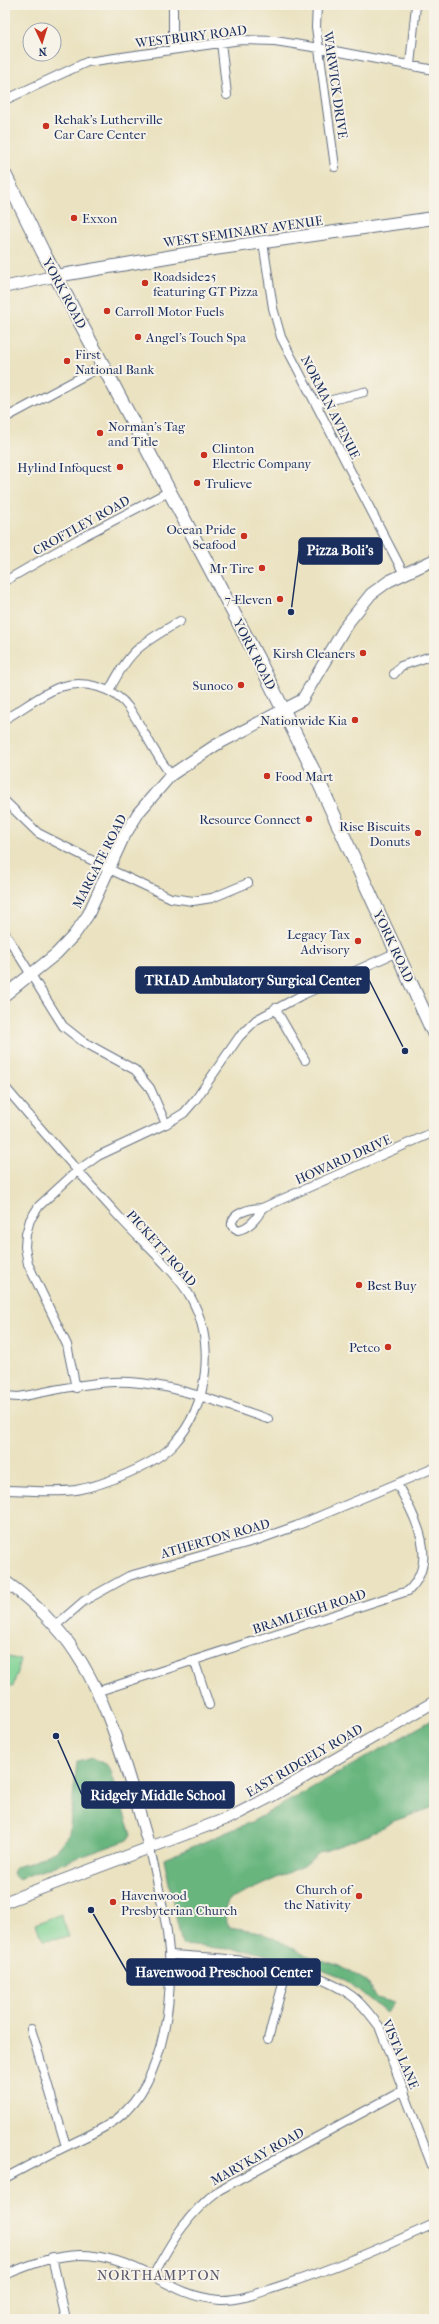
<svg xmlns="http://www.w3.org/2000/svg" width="439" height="2324" font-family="'IM FELL French Canon',serif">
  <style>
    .green { fill: #81d395; stroke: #4e817a }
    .forest { fill: #68b57e; stroke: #42726e }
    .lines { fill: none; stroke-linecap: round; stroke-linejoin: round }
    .minor-casing { stroke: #636e80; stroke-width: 10 }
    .tertiary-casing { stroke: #636e80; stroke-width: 13 }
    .secondary-casing { stroke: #636e80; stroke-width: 14 }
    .primary-casing { stroke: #636e80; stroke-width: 15 }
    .minor { stroke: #fff; stroke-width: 8 }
    .tertiary { stroke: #fff; stroke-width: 11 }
    .secondary { stroke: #fff; stroke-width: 12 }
    .primary { stroke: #fff; stroke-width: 13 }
    .poi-dot { fill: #c8321e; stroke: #f7f3e8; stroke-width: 1.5 }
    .labels { text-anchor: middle; stroke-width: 4; stroke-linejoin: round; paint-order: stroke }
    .street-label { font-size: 13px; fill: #1b2f5e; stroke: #f7f3e8 }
    .poi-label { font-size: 13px; fill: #1b2f5e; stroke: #f7f3e8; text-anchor: start }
    .neighbourhood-label { font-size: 14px; letter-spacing: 1px; fill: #5b596e; stroke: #f7f3e8 }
    .leader { fill: none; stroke: #1b2f5e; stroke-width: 1.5 }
    .callout-dot { fill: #1b2f5e; stroke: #f7f3e8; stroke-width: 1.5 }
    .callout { fill: #1b2f5e; stroke: #1b2f5e; stroke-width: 1.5 }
    .callout-label { font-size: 14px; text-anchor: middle; font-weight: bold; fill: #fff }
  </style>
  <rect width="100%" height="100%" fill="#f7f3e8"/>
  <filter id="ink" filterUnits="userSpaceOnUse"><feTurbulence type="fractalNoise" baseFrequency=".025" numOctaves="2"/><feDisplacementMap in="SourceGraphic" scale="8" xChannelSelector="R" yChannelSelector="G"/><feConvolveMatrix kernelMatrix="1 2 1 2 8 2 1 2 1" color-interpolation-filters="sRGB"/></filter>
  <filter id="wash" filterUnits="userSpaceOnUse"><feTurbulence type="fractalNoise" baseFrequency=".012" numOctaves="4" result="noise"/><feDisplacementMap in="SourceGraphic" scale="16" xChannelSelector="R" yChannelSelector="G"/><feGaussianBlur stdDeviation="0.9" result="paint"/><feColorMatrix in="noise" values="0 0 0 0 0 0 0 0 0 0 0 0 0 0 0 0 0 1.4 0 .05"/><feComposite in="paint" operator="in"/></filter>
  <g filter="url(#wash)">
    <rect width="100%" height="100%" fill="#eae2c0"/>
    <!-- green -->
    <path class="green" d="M 5,1656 L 20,1660 L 13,1687 L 5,1685 Z
      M 61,1914 L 69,1937 L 44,1940 L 35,1924 Z"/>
    <!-- forest -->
    <path class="forest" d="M 434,1719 L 434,1807 L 394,1821 L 369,1835 L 319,1853 L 305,1865 L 229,1900 C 223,1910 224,1916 229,1927 L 261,1932 L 309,1956 L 340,1966 L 368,1982 L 377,1998 L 395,2003 L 386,2013 L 345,1979 L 311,1966 L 251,1951 L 182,1945 L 164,1859 L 253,1821 Z
      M 92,1758 L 106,1764 L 111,1771 L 131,1835 L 128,1840 L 18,1879 L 13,1875 L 15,1867 L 30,1863 L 56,1850 L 69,1834 L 77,1762 Z"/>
  </g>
  <g filter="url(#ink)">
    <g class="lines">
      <!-- minor casing -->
      <g class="minor-casing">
        <path id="minor" d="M 173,5 L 173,49
          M 317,5 L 316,27 L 335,167
          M 221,42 L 227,95
          M 410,65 L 416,5
          M 5,100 L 87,62 L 241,40 L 275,41 L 319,48 L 434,70
          M 263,242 L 273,308 L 281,337 L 404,574
          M 316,404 L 364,392
          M 5,418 L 104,365
          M 5,581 L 80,538 L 170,491
          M 394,674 L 401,666 L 434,655
          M 109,691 C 130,649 140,645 180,621
          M 5,719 C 23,709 41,694 60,687 C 84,679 115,688 129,708 C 144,730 154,753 171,775
          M 5,801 L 38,833 L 109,869 L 171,898 L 193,901 L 212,898 L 248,883
          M 5,933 L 63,1026 L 82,1041 L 135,1070 L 150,1088 L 166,1124
          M 275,1008 L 305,1060
          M 5,1087 C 43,1132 82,1176 122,1220 C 143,1243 174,1269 190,1296 C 216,1342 209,1405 174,1444 C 155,1465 104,1485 76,1490 C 53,1493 28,1490 5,1490
          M 262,1208 C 258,1218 249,1228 238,1230 L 232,1226 C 230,1213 251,1208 262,1208 L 434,1132
          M 76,1388 L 67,1345 L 28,1264 L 25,1247 L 26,1234 L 30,1220 L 39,1206 L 77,1171 L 98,1156 L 166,1124 L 184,1113 L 196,1099 L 239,1037 L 256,1020 L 300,996 L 397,952
          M 5,1396 L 18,1397 C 52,1391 96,1380 130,1382 C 177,1385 223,1404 268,1419
          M 55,1626 L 84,1601 L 129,1576 L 257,1540 L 296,1526 L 434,1468
          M 194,1660 L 209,1705
          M 96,1692 L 408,1591 C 439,1562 417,1519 397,1484
          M 169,1955 C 225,1958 305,1962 352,1996 C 363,2004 371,2016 379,2026 L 434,2171
          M 31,2029 L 66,2146
          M 268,2039 L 287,1969
          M 5,2178 C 26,2167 46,2156 67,2146 C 84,2137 103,2130 118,2118 C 167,2079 175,1990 167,1932 C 163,1904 156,1876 150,1849
          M 52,2257 L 66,2319
          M 5,2275 C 64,2250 96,2246 154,2277 C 175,2288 194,2298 219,2300 C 240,2301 261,2292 280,2286 C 333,2269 383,2247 434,2224
          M 153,2276 C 171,2242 188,2213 219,2190 L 404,2090"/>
      </g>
      <!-- tertiary casing -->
      <g class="tertiary-casing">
        <path id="tertiary" d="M 5,287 L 56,276
          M 5,995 L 56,954 L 74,935 L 88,915 L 123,838 L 139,812 L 171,775 L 216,745 L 302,700 L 347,624 L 371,594 L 389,581 L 434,560
          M 5,1581 C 23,1594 40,1609 55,1626 C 107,1683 128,1776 150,1849
          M 5,1902 L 231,1817 L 270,1797 L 434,1702"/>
      </g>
      <!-- secondary casing -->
      <g class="secondary-casing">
        <path id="secondary" d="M 56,276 L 214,249 L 434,218"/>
      </g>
      <!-- primary casing -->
      <g class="primary-casing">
        <path id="primary" d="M 5,175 L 43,252 L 260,663 L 317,778 L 434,1034"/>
      </g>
      <!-- minor -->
      <use href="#minor" class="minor"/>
      <!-- tertiary -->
      <use href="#tertiary" class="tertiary"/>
      <!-- secondary -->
      <use href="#secondary" class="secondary"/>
      <!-- primary -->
      <use href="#primary" class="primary"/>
    </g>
  </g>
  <!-- markers -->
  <g class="poi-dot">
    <circle cx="46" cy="126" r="4"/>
    <circle cx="74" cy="218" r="4"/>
    <circle cx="145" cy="283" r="4"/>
    <circle cx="107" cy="311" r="4"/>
    <circle cx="138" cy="337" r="4"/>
    <circle cx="67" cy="361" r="4"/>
    <circle cx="100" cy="433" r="4"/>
    <circle cx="204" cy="455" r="4"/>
    <circle cx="120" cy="467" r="4"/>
    <circle cx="197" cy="483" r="4"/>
    <circle cx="244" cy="536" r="4"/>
    <circle cx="262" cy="568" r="4"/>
    <circle cx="280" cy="599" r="4"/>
    <circle cx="363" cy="653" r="4"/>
    <circle cx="241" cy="685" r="4"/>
    <circle cx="355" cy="720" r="4"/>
    <circle cx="267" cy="776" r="4"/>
    <circle cx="309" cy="819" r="4"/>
    <circle cx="418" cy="833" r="4"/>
    <circle cx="358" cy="941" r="4"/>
    <circle cx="359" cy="1285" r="4"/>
    <circle cx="388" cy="1347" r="4"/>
    <circle cx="359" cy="1896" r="4"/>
    <circle cx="113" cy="1902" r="4"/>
  </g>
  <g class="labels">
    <!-- street labels -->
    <g class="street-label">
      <text transform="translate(191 36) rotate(-7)" y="5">WESTBURY ROAD</text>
      <text transform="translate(336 85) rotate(82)" y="5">WARWICK DRIVE</text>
      <text transform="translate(243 231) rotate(-8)" y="5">WEST SEMINARY AVENUE</text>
      <text transform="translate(65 293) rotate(62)" y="5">YORK ROAD</text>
      <text transform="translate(331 407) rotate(63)" y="5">NORMAN AVENUE</text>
      <text transform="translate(81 525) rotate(-29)" y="5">CROFTLEY ROAD</text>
      <text transform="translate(255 654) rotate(63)" y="5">YORK ROAD</text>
      <text transform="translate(99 861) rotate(-63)" y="5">MARGATE ROAD</text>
      <text transform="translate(394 946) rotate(65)" y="5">YORK ROAD</text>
      <text transform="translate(343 1159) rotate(-24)" y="5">HOWARD DRIVE</text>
      <text transform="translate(162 1248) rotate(48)" y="5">PICKETT ROAD</text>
      <text transform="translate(215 1538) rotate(-16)" y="5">ATHERTON ROAD</text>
      <text transform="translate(309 1611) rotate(-18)" y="5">BRAMLEIGH ROAD</text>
      <text transform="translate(304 1760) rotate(-30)" y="5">EAST RIDGELY ROAD</text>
      <text transform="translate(401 2054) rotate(67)" y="5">VISTA LANE</text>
      <text transform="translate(257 2156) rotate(-29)" y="5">MARYKAY ROAD</text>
    </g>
    <!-- poi labels -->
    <g class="poi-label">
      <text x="54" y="124">Rehak's Lutherville<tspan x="54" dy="15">Car Care Center</tspan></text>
      <text x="82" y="223">Exxon</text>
      <text x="153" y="281">Roadside25<tspan x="153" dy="15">featuring GT Pizza</tspan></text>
      <text x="115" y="316">Carroll Motor Fuels</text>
      <text x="146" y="342">Angel's Touch Spa</text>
      <text x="75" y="359">First<tspan x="75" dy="15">National Bank</tspan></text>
      <text x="108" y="431">Norman's Tag<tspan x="108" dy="15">and Title</tspan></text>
      <text x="212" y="453">Clinton<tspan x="212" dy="15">Electric Company</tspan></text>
      <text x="112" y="472" text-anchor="end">Hylind Infoquest</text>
      <text x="205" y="488">Trulieve</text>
      <text x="236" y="534" text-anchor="end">Ocean Pride<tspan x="236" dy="15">Seafood</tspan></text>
      <text x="254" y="573" text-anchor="end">Mr Tire</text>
      <text x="272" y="604" text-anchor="end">7-Eleven</text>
      <text x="355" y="658" text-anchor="end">Kirsh Cleaners</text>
      <text x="233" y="690" text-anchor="end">Sunoco</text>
      <text x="347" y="725" text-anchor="end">Nationwide Kia</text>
      <text x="275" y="781">Food Mart</text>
      <text x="301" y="824" text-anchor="end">Resource Connect</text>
      <text x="410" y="831" text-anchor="end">Rise Biscuits<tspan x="410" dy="15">Donuts</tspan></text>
      <text x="350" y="939" text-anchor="end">Legacy Tax<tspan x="350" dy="15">Advisory</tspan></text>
      <text x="367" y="1290">Best Buy</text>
      <text x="380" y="1352" text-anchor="end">Petco</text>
      <text x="351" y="1894" text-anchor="end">Church of<tspan x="351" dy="15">the Nativity</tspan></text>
      <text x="121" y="1900">Havenwood<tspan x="121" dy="15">Presbyterian Church</tspan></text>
    </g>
    <!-- neighbourhood labels -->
    <g class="neighbourhood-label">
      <text x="159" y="2280">NORTHAMPTON</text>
    </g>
  </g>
  <!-- callouts -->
  <path class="leader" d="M291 612L299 551M405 1051L369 980M56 1736L82 1795M91 1910L127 1972"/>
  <g class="callout-dot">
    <circle cx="291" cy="612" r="4"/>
    <circle cx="405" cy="1051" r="4"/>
    <circle cx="56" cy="1736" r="4"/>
    <circle cx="91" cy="1910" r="4"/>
  </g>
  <g class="callout">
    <rect x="299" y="538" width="83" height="26" rx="4"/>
    <rect x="136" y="967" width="233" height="26" rx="4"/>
    <rect x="82" y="1782" width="152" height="26" rx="4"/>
    <rect x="127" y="1959" width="193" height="26" rx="4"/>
  </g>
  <g class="callout-label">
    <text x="340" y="555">Pizza Boli's</text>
    <text x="253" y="985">TRIAD Ambulatory Surgical Center</text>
    <text x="158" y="1800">Ridgely Middle School</text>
    <text x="224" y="1977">Havenwood Preschool Center</text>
  </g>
  <!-- margin -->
  <rect width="439" height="2324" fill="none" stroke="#f7f3e8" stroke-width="20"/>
  <!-- north arrow -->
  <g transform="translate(42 42) rotate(176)"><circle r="19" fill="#f7f3e8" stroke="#9fa5b1"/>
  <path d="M0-3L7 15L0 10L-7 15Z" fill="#c8321e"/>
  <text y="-6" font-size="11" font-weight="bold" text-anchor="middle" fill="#1b2f5e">N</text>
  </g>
</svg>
